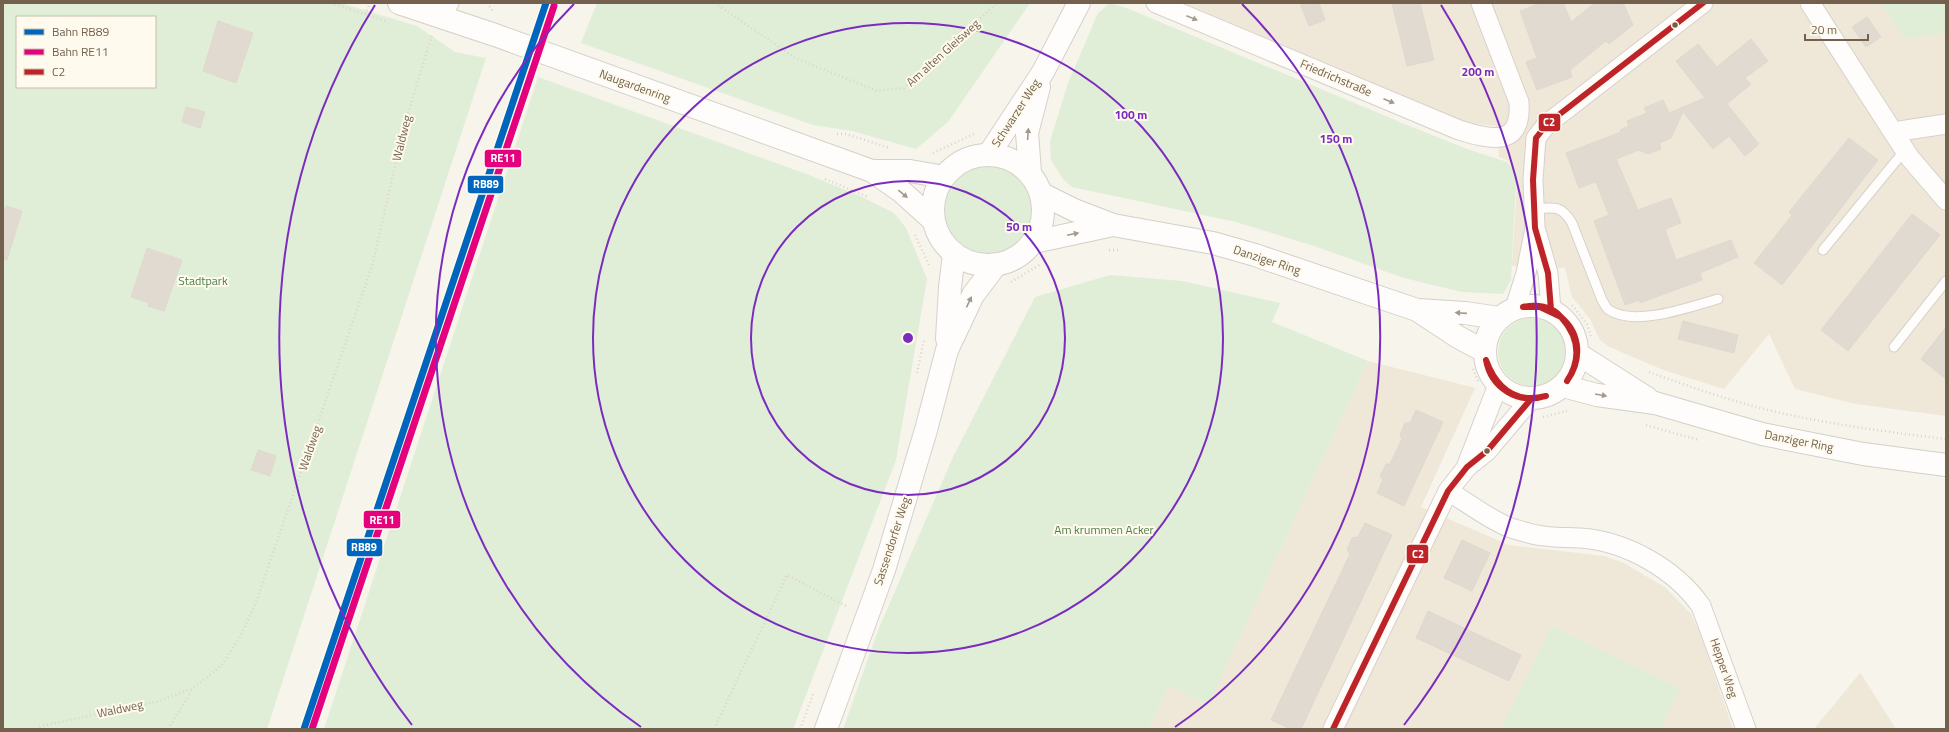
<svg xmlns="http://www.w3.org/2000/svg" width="1949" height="732" font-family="'Titillium Web',sans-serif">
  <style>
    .residential { fill: #efe8d9 }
    .green { fill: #e0eed7; fill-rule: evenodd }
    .building { fill: #e1dad1; stroke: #dfd8ce }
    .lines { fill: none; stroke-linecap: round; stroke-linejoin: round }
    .service-casing { stroke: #d6d1ca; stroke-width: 11 }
    .minor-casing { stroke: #d6d1ca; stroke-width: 21 }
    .tertiary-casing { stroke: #d6d1ca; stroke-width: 24 }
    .secondary-casing { stroke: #d4d0c6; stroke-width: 24 }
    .path { stroke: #dad4ce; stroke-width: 2.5; stroke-dasharray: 1 3; stroke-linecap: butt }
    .service { stroke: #fefdfc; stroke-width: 9 }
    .minor { stroke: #fefdfc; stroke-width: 19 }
    .tertiary { stroke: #fefdfc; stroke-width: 22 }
    .secondary { stroke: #fefdfc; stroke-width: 22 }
    .bus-1-casing { stroke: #fefaee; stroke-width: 9 }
    .bus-1 { stroke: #bd2429; stroke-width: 6 }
    .rail-1-casing { stroke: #fefaee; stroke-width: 10 }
    .rail-2-casing { stroke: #fefaee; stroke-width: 10 }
    .rail-1 { stroke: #0065bd; stroke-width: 7 }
    .rail-2 { stroke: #e5007d; stroke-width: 7 }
    .oneway { fill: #a4988a }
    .ring { fill: none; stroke: #7b2cbf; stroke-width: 2 }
    .bus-dot { fill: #74614d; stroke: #fefaee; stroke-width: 1.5 }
    .labels { text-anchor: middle; stroke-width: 4; stroke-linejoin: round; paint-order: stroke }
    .street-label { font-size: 12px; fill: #74614d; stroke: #fefaee }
    .park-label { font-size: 12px; fill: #4f7f48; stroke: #fefaee }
    .centre { fill: #7b2cbf; stroke: #fefaee; stroke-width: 2 }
    .ring-label { font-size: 12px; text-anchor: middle; font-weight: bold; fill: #7b2cbf; stroke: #fefaee; stroke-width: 4; stroke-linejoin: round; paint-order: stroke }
    .line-badge { stroke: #fefaee; stroke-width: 1.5 }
    .badge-label { font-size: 11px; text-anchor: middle; font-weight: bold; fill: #fff }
  </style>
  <rect width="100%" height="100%" fill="#f6f4eb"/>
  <!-- residential -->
  <path class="residential" d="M 1184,3 L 1946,3 L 1946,416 L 1856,404 L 1795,389 L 1769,334 L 1724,389 L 1666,371 L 1609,347 L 1600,340 L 1590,319 L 1572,297 L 1565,268 L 1512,266 L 1517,184 L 1515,170 L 1507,160 L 1499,157 L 1496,126 L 1466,123 Z
    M 1368,361 L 1475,388 L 1421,507 L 1509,545 L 1604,556 L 1624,563 L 1666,588 L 1691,614 L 1700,633 L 1733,729 L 1149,729 L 1169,686 L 1208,704 Z
    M 1860,672 L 1896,729 L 1814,729 L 1860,673 Z"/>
  <!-- green -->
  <path class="green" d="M 3,3 L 341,3 L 417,26 L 455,52 L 486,58 L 267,729 L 3,729 ZM 17,17 L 155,17 L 155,87 L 17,87 Z
    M 597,3 L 1030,3 L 948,122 L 916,149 L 852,131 L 813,125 L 581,43 Z
    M 1110,3 L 1129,9 L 1407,125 L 1467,149 L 1507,162 L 1513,169 L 1516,184 L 1511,280 L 1503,294 L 1462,292 L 1404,278 L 1314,246 L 1236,222 L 1072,187 L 1063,179 L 1051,160 L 1050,141 L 1068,83 L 1098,13 Z
    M 1881,3 L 1946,3 L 1946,33 L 1904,38 Z
    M 538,77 L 809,175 L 860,196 L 894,213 L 906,228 L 927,279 L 896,460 L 793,729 L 324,729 Z
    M942 210a45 45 0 1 1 90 0a45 45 0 1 1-90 0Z
    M 1110,275 L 1182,281 L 1280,303 L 1272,322 L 1368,361 L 1208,705 L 1169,686 L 1149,729 L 843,729 L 879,628 L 953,457 L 1035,297 Z
    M1498 352a34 34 0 1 1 68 0a34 34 0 1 1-68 0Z
    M 1552,626 L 1680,689 L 1660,729 L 1501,729 Z"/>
  <!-- building -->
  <path class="building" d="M 1300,3 L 1319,3 L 1325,20 L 1309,26 Z
    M 1392,3 L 1420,3 L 1434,60 L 1407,66 Z
    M 1540,3 L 1563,3 L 1571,22 L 1595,3 L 1623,3 L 1633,25 L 1609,44 L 1606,41 L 1570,70 L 1572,77 L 1537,90 L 1526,62 L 1537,58 L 1520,11 Z
    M 1867,17 L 1881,37 L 1866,47 L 1852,27 Z
    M 218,21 L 253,33 L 236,83 L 203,71 Z
    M 1751,39 L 1768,61 L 1745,78 L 1751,84 L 1727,104 L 1759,144 L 1745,156 L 1729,136 L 1713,149 L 1683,112 L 1671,138 L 1659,143 L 1661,149 L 1648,154 L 1639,150 L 1616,159 L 1638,210 L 1671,198 L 1681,223 L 1665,229 L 1676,260 L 1731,240 L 1738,257 L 1700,273 L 1702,280 L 1640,303 L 1639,300 L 1625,305 L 1594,221 L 1609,215 L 1596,182 L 1579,188 L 1566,153 L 1621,132 L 1620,130 L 1629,126 L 1627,121 L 1647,113 L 1644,108 L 1663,100 L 1669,113 L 1705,98 L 1676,61 L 1698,44 L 1717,67 Z
    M 186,107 L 205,112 L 200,128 L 182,122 Z
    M 1849,138 L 1878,160 L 1782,285 L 1754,263 L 1792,215 L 1789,212 Z
    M 6,206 L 22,211 L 7,260 L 3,259 L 3,215 Z
    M 1912,214 L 1940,235 L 1848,351 L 1821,330 Z
    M 147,248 L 182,260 L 164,311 L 148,306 L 149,303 L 131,297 Z
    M 1683,321 L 1738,335 L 1734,353 L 1678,339 Z
    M 1946,327 L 1946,379 L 1921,359 Z
    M 1416,410 L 1443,422 L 1404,506 L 1377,493 L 1383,480 L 1380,476 L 1386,464 L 1390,464 L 1402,439 L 1400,435 L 1405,423 L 1410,423 Z
    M 258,450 L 276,456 L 270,476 L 251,470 Z
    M 1365,523 L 1392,535 L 1301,729 L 1291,729 L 1271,720 L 1350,554 L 1347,550 L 1352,538 L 1358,537 Z
    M 1462,540 L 1490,553 L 1472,591 L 1444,578 Z
    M 1428,611 L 1521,655 L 1509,681 L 1416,638 Z"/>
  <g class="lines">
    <!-- service casing -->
    <g class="service-casing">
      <path id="service" d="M 1535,209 C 1554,207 1561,205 1572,223 L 1602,300 C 1604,303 1606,308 1609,310 C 1635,327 1690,307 1718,299
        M 1823,250 L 1905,150
        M 1894,347 L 1946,281"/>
    </g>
    <!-- minor casing -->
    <g class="minor-casing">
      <path id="minor" d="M 1156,3 L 1459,130 C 1489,139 1522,149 1519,102 L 1481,3
        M 1810,3 L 1893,132 L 1946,124
        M 439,17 L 449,3
        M 1893,132 L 1910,158 L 1946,200
        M 1536,231 L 1548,273 L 1551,310
        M 1515,308 L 1526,273 L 1535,228 L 1533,180 L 1536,138 L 1547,124 L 1703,3
        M 1467,465 L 1498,385
        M 1448,491 C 1465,501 1493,522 1511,528 C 1521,531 1533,535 1544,536 C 1556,538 1568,537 1580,538 C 1626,541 1675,569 1701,606 L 1746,729
        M 1333,729 L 1448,491 L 1467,467 L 1487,451 L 1531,399"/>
    </g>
    <!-- tertiary casing -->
    <g class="tertiary-casing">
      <path id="tertiary" d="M 989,154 L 1043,72 L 1079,3
        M 1030,172 L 1027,133 L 1039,87
        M 947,339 L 950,287 L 954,254
        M 826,729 L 884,570 L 926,430 L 947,350 L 973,295 L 995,266"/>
    </g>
    <!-- secondary casing -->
    <g class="secondary-casing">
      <path id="secondary" d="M 399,3 L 495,35 L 872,171 L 902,192 L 933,220
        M933 210a55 55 0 1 1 110 0a55 55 0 1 1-110 0Z
        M 872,171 L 910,171 L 944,177
        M 1042,194 L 1074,210 L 1113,225 L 1213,243 L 1255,255 L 1417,310 L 1458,337 L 1484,351
        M 1034,242 L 1113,225
        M1485 352a46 46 0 1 1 92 0a46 46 0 1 1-92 0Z
        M 1418,310 L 1465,313 L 1499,318
        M 1578,354 L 1647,398
        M 1563,386 L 1597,395 L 1655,403 L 1762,434 L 1863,454 L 1946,465"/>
    </g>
    <!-- path -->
    <path class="path" d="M 331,3 L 386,21
      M 487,3 L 493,11
      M 715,3 L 795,58 L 877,91 L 904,88 L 997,3
      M 365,14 L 370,3
      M 837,134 L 846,134 L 890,148
      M 933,153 L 976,133
      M 825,179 L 868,197
      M 915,235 L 930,267
      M 1109,250 L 1120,250
      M 1011,282 L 1041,264
      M 1572,305 L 1587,324 L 1591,336
      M 1473,369 L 1478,381
      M 1649,372 C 1688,386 1728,400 1768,410 C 1827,424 1887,432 1946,439
      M 917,373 L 924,340
      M 1543,417 L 1567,411
      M 1646,425 L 1699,440
      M 36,729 L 41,726 L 159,701 L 193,688 L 221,666 L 240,637 L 255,605 L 372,266 L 405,123 L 432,35
      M 168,729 L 193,689
      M 714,729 L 787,575 L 848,607
      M 800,729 L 814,692"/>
    <!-- service -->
    <use href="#service" class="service"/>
    <!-- minor -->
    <use href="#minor" class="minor"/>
    <!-- tertiary -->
    <use href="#tertiary" class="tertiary"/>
    <!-- secondary -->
    <use href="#secondary" class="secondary"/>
    <!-- bus-1 casing -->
    <g class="bus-1-casing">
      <path id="bus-1" d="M 1523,307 L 1540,307 L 1561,317
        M 1523,307 C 1536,304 1552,306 1561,317
        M 1551,310 L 1548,273 L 1535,228 L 1533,180 L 1536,138 L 1547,124 L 1703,3
        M 1561,317 C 1581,334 1582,360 1567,381
        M 1561,317 C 1578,336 1582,358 1567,381
        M 1486,360 C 1496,387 1515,404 1546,396
        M 1486,360 C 1491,388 1518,405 1546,396
        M 1333,729 L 1448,491 L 1467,467 L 1487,451 L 1531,399"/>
    </g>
    <!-- bus-1 -->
    <use href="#bus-1" class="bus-1"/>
    <!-- rail-1 casing -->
    <g class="rail-1-casing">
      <path id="rail-1" d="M 304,729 L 546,3"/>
    </g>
    <!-- rail-2 casing -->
    <g class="rail-2-casing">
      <path id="rail-2" d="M 312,729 L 554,6"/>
    </g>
    <!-- rail-1 -->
    <use href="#rail-1" class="rail-1"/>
    <!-- rail-2 -->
    <use href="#rail-2" class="rail-2"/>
  </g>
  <!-- one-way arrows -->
  <defs><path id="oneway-solid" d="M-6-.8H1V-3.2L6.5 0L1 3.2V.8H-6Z"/></defs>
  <g class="oneway">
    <use href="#oneway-solid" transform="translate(1192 18) rotate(22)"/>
    <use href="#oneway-solid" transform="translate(1389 101) rotate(23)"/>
    <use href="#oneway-solid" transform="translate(1028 134) rotate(-86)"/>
    <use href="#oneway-solid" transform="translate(903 194) rotate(39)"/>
    <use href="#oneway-solid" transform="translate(1073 234) rotate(-12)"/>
    <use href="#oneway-solid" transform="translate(969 302) rotate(-65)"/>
    <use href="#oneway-solid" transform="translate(1461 313) rotate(-176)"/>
    <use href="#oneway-solid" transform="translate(1601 395) rotate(10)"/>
  </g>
  <!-- distance rings -->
  <g class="ring">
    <circle cx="908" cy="338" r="157"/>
    <circle cx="908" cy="338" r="315"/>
    <path d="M641 727A472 472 0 0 1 574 4M1242 4A472 472 0 0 1 1175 727"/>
    <path d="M412 725A629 629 0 0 1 375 5M1441 5A629 629 0 0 1 1404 725"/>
  </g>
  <!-- markers -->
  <g class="bus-dot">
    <circle cx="1675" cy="25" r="3.5"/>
    <circle cx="1487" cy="451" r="3.5"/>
  </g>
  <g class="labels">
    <!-- street labels -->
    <g class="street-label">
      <text transform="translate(943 53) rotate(-42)" y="4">Am alten Gleisweg</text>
      <text transform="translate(1336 78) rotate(23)" y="4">Friedrichstraße</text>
      <text transform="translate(635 86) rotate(20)" y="4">Naugardenring</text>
      <text transform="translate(1016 113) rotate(-57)" y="4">Schwarzer Weg</text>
      <text transform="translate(402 138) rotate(-76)" y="4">Waldweg</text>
      <text transform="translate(1267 260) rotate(18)" y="4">Danziger Ring</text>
      <text transform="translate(1799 441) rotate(11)" y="4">Danziger Ring</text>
      <text transform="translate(310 448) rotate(-71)" y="4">Waldweg</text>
      <text transform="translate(892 541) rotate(-72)" y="4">Sassendorfer Weg</text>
      <text transform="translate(1724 668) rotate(71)" y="4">Hepper Weg</text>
      <text transform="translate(120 709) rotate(-12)" y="4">Waldweg</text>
    </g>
    <!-- park labels -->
    <g class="park-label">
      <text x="203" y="285">Stadtpark</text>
      <text x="1104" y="534">Am krummen Acker</text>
    </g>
  </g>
  <circle cx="908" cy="338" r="6" class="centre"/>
  <g class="ring-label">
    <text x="1478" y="76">200 m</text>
    <text x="1131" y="119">100 m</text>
    <text x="1336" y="143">150 m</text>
    <text x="1019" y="231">50 m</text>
  </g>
  <g class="line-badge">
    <rect x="1538" y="113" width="23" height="19" rx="4" fill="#bd2429"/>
    <rect x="484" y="149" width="38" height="19" rx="4" fill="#e5007d"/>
    <rect x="467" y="175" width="37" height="19" rx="4" fill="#0065bd"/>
    <rect x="363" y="510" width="38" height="19" rx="4" fill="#e5007d"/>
    <rect x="346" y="538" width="37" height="19" rx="4" fill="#0065bd"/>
    <rect x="1406" y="544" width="23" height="20" rx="4" fill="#bd2429"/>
  </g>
  <g class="badge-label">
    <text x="1549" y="126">C2</text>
    <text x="503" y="162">RE11</text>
    <text x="486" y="188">RB89</text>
    <text x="382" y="524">RE11</text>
    <text x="364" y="551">RB89</text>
    <text x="1418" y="558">C2</text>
  </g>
  <!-- border -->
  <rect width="1949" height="732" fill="none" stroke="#74614d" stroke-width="8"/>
  <!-- legend -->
  <rect x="16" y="16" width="140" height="72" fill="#fefaee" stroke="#c7bdae"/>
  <rect x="24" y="29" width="20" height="6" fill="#0065bd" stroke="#c7bdae"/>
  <text x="52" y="36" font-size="12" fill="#74614d">Bahn RB89</text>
  <rect x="24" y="49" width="20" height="6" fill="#e5007d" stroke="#c7bdae"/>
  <text x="52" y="56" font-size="12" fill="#74614d">Bahn RE11</text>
  <rect x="24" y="69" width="20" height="6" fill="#bd2429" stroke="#c7bdae"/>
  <text x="52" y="76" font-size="12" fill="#74614d">C2</text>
  <!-- scale -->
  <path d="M1805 34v6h63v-6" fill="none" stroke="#74614d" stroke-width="2"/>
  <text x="1811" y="34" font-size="12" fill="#74614d" stroke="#fefaee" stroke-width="3" paint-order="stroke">20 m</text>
</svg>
